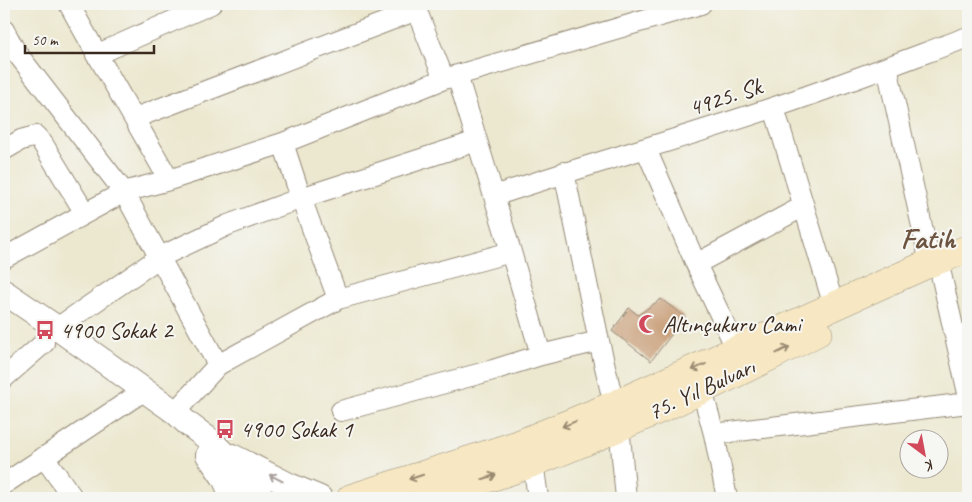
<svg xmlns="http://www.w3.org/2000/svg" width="972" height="502" font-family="Caveat,sans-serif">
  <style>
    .building { fill: #caa27e }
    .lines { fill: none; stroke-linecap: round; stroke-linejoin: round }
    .minor-casing { stroke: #948977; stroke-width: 22 }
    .tertiary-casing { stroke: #948977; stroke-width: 26 }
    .secondary-casing { stroke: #948977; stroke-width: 29 }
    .minor { stroke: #fff; stroke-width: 20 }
    .tertiary { stroke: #fff; stroke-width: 24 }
    .secondary { stroke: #f7e8c3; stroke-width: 28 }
    .oneway { stroke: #998970 }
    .oneway2 { stroke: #a79f9a }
    .labels { text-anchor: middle; stroke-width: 4; stroke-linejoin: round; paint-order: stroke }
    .street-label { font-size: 24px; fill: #3b2a1e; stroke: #f6f6f2 }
    .poi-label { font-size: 24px; fill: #3b2a1e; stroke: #f6f6f2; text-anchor: start }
    .district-label { font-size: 29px; font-weight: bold; fill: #6d5440; stroke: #f6f6f2 }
  </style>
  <rect width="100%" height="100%" fill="#f6f6f2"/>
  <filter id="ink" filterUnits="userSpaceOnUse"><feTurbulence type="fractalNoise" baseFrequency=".02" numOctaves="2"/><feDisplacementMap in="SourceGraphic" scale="10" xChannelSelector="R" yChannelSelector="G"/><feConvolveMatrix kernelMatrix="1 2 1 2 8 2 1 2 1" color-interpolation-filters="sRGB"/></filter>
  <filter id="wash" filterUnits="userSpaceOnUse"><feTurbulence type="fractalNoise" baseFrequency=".0096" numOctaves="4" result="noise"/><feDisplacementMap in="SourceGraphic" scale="20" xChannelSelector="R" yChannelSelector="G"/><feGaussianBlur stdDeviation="1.12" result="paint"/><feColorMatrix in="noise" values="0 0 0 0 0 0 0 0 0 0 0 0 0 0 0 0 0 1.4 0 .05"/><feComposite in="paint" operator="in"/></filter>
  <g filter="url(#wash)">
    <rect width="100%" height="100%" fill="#ece8d0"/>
    <g id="blocks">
      <!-- building -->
      <path class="building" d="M 661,299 L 685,317 L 651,361 L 612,331 L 629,308 L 638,315 Z"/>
    </g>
  </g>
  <g filter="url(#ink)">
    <use href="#blocks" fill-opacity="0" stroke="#948977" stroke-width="1"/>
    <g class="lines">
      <!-- minor casing -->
      <g class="minor-casing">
        <path id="minor" d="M 69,4 C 101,63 136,121 169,180
          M 414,4 L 444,79
          M 4,30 L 16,52 L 124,192 L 218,365
          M 96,55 L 211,4
          M 887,67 L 930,263
          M 457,75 L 511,252 L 541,355
          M 774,108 L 834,306
          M 135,118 L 417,10
          M 283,143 L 301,198 L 338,299
          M 646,149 L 696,264 L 737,350
          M 4,150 L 21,140 L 36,136 L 43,144 L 85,213
          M 564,172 L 599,341 L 614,405
          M 494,196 C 586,165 680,139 772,108 C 838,86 903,61 968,37
          M 4,258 L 124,192 L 169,180 L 283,143 L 444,79 L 701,4
          M 696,264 L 804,206
          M 941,274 L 968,393
          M 57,328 L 160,257 L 228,225 L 301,198 L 477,141
          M 4,378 L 44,343
          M 702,390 L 714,434 L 727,498
          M 341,411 L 493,370 L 541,355 L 599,341
          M 175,412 L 218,365 L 338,299 L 511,252
          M 619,426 L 626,498
          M 714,434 L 968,403
          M 44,457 L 73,498
          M 533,462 L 538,498
          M 4,484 L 145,390"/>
      </g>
      <!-- tertiary casing -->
      <g class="tertiary-casing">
        <path id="tertiary" d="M 4,292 L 57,328 L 175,412 L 188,424 L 210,440 L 221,451 L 262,498
          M 208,455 L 224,478 L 233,498
          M 232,456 L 289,485 L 320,498"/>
      </g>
      <!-- secondary casing -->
      <g class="secondary-casing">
        <path id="secondary" d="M 351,498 L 519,444 L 614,405 L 930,263 L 968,249
          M 427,498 C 463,486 499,476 535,462 C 632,424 726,380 818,332"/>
      </g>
      <!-- minor -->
      <use href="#minor" class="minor"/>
      <!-- tertiary -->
      <use href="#tertiary" class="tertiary"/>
      <!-- secondary -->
      <use href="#secondary" class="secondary"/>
    </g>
    <!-- one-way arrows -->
    <defs><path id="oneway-shaft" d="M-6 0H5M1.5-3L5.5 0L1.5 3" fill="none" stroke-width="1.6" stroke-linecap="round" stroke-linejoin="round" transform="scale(1.25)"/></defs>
    <g class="oneway">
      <use href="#oneway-shaft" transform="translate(783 350) rotate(-27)"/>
      <use href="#oneway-shaft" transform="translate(699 367) rotate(156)"/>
      <use href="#oneway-shaft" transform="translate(569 424) rotate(158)"/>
      <use href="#oneway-shaft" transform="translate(416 477) rotate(162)"/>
      <use href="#oneway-shaft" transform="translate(489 477) rotate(-19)"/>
    </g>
    <use class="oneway2" href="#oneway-shaft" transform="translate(276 478) rotate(-153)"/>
  </g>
  <!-- icons -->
  <defs>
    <g id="mosque-bare" transform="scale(1.5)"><path d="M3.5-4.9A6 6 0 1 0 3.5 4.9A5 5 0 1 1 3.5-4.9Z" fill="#d1495b" stroke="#f6f6f2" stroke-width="2.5" paint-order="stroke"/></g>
    <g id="bus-bare" transform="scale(1.5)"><path d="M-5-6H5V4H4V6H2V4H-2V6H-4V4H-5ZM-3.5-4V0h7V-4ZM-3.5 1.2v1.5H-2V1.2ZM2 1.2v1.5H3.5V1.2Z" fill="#d1495b" stroke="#f6f6f2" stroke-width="2.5" paint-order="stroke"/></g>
  </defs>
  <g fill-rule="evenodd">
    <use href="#mosque-bare" x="648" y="324"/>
    <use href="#bus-bare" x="45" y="330"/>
    <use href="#bus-bare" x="225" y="429"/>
  </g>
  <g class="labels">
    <!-- street labels -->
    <g class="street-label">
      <text transform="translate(725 97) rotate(-18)" y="8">4925. Sk</text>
      <text transform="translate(701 389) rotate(-25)" y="8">75. Yıl Bulvarı</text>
    </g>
    <!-- poi labels -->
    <g class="poi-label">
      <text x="663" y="332">Altınçukuru Cami</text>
      <text x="60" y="338">4900 Sokak 2</text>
      <text x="240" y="437">4900 Sokak 1</text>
    </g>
    <!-- district labels -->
    <g class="district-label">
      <text x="928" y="248">Fatih</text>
    </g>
  </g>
  <!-- margin -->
  <rect width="972" height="502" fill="none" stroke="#f6f6f2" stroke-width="20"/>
  <!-- north arrow -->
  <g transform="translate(924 454) rotate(148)"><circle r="24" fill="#f6f6f2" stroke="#aba49d"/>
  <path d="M0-4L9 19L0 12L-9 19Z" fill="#d1495b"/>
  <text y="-8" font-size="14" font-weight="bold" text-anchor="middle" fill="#3b2a1e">K</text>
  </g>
  <!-- scale -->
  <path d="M25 45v8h129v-8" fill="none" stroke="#3b2a1e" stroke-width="2.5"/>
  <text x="32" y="45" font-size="15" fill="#3b2a1e" stroke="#f6f6f2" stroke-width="4" paint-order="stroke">50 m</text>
</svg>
